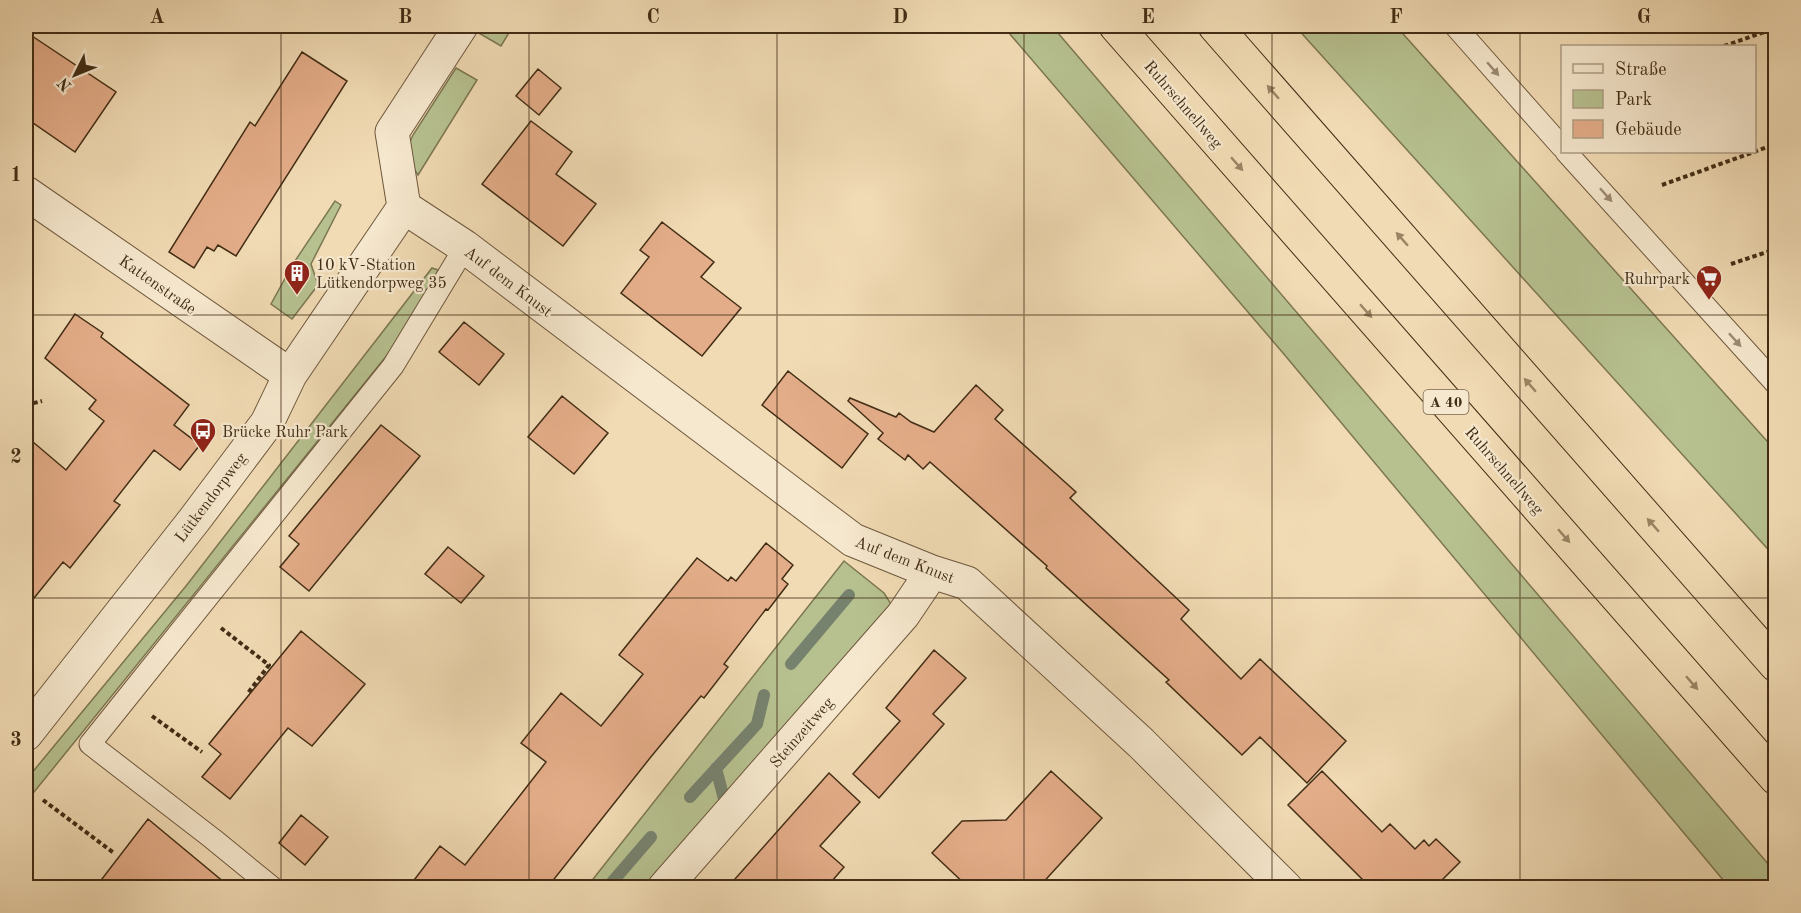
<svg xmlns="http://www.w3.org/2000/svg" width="1801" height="913" font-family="'Old Standard TT',serif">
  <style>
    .green { fill: #b7c190; stroke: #7c7752; stroke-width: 1.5 }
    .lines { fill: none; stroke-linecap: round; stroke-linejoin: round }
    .stream { stroke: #77826e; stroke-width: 12 }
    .building { fill: #e4ad89; stroke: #422d15; stroke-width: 1.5 }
    .service-casing { stroke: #6e583d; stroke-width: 23 }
    .minor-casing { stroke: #6e583d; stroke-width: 35 }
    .motorway-casing { stroke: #422d15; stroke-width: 35 }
    .path { stroke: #422d15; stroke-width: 4; stroke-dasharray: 4.5 3; stroke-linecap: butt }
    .service { stroke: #f6e8ce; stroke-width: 21 }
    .minor { stroke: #f6e8ce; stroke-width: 33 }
    .motorway { stroke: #f1dbb4; stroke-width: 33 }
    .oneway { fill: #9c8a72 }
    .oneway2 { fill: #9a8464 }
    .grid { fill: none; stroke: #422d15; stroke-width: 1.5; stroke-opacity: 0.55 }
    .labels { text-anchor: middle; stroke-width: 4.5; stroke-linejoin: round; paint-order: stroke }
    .shield { fill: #f6e8ce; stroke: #78654c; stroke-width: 1.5 }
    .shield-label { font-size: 15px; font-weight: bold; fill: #422d15 }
    .street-label { font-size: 16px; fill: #422d15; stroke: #f6e8ce }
    .poi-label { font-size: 16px; fill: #422d15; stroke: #f6e8ce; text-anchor: start }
    .neatline { fill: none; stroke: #422d15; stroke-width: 2 }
    .grid-label { font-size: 20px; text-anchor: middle; font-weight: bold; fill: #422d15 }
  </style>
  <rect width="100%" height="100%" fill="#f1dbb4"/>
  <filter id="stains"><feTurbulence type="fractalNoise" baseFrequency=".00333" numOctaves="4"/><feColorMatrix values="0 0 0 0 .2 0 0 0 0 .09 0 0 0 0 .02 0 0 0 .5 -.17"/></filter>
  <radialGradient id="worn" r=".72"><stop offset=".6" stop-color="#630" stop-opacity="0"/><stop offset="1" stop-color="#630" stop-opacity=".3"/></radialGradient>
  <!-- green -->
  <path class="green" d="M 481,26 L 513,26 L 501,46 L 477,32 Z
    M 1003,26 L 1052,26 L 1775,872 L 1775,887 L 1729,887 L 1283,353 Z
    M 1295,26 L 1396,26 L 1775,450 L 1775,557 Z
    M 456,68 L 477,80 L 418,175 L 414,169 L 408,146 L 413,135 Z
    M 335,201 L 341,205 L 311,264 L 318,285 L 292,319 L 271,304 L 293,264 Z
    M 432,268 L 438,270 L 431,288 L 388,354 L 26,802 L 26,780 L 186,586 Z
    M 844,561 L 884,593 L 891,604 L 888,614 L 645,887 L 586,888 Z"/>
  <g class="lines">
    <!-- stream -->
    <path class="stream" d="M 791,664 L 849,595
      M 716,768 L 724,799
      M 690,797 L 757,724 L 764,695
      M 607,888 L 651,837"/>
  </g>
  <!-- building -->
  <path class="building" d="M 26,32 L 116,92 L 75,152 L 26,118 Z
    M 302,52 L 347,81 L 236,256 L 218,245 L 214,251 L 207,247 L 194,268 L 169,252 L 250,122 L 255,126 Z
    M 538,69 L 561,88 L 539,115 L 516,96 Z
    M 531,121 L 572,152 L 556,174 L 596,204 L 563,246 L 482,184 Z
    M 662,222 L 714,262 L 701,277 L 741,308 L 702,356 L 621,293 L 649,257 L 640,250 Z
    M 75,314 L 103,333 L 101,337 L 189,405 L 174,425 L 200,445 L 180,470 L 154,450 L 114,501 L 120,505 L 70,568 L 63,562 L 26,608 L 26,436 L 66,470 L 104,421 L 89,409 L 96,400 L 45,358 Z
    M 464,322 L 504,354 L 479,385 L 439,352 Z
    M 788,371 L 868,434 L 842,468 L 762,405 Z
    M 976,385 L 1003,410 L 995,419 L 1076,492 L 1070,498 L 1189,610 L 1181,619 L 1241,679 L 1260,659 L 1346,741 L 1307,783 L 1260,737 L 1242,755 L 1166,682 L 1169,680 L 1046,568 L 1047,566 L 930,462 L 923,469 L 908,455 L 905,460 L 878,439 L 883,433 L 848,401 L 850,398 L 896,417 L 899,413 L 911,422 L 934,432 Z
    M 562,396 L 608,433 L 574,474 L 528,437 Z
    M 381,425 L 420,456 L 309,591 L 280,567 L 299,544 L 289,536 Z
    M 766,543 L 793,565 L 782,579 L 788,584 L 768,610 L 766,609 L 724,664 L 728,667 L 704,698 L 701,696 L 650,758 L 547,888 L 408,888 L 440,846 L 465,865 L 518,798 L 546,762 L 521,743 L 561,693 L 601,726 L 643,674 L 619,655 L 697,558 L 728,581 L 731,577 L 736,581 Z
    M 448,547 L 484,576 L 461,603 L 425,574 Z
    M 301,631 L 365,684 L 312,746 L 288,728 L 230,799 L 202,777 L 221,754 L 209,744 Z
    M 934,650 L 966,678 L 933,714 L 944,724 L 879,798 L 853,774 L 900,721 L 886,708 Z
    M 1051,771 L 1102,818 L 1038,888 L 969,888 L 932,853 L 962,821 L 1006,820 Z
    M 1322,771 L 1382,832 L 1390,824 L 1415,849 L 1424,840 L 1429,846 L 1436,839 L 1460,862 L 1434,888 L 1371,888 L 1288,805 Z
    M 829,773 L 860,802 L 820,846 L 844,867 L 826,888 L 727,888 Z
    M 301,815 L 328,837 L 305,865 L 279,843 Z
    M 148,819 L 231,888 L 95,888 Z"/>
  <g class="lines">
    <!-- service casing -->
    <g class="service-casing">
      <path id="service" d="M 1455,26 L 1562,147
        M 1566,152 L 1776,384
        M 273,888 L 213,839 L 90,744 L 393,366 L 465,247"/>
    </g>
    <!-- minor casing -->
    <g class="minor-casing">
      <path id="minor" d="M 26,193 L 290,375
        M 404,207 L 465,247 L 853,540 L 932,572 L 967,583 L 1141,743 L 1286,888
        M 26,734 L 195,519 L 267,423 L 290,375 L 404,207 L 392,132 L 461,26
        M 664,888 L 903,615 L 932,572"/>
    </g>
    <!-- motorway casing -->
    <g class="motorway-casing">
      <path id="motorway" d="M 1116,26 L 1776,778
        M 1215,26 L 1776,665"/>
    </g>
    <!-- path -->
    <path class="path" d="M 1724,46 L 1776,28
      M 1662,185 L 1776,144
      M 1731,264 L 1776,249
      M 26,405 L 42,401
      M 221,628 L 269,665 L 248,693
      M 152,716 L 202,752
      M 43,800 L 114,853"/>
    <!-- service -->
    <use href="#service" class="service"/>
    <!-- minor -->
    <use href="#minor" class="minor"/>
    <!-- motorway -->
    <use href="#motorway" class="motorway"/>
  </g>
  <!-- one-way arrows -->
  <defs><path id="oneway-solid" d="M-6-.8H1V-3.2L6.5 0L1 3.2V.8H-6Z" transform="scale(1.5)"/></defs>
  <g class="oneway">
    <use href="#oneway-solid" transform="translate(1493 69) rotate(49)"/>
    <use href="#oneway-solid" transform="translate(1606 195) rotate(48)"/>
    <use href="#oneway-solid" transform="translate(1735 340) rotate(48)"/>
  </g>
  <g class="oneway2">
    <use href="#oneway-solid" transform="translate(1273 92) rotate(-131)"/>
    <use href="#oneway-solid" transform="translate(1237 164) rotate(49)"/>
    <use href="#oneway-solid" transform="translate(1402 239) rotate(-131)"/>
    <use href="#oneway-solid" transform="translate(1366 311) rotate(49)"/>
    <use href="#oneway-solid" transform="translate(1530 385) rotate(-131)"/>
    <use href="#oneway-solid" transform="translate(1653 525) rotate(-131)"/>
    <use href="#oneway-solid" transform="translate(1564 536) rotate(49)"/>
    <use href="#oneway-solid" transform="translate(1692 683) rotate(49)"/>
  </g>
  <!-- grid -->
  <path class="grid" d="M 281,26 L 281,888M 529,26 L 529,888M 777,26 L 777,888M 1024,26 L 1024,888M 1272,26 L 1272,888M 1520,26 L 1520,888M 26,315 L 1776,315M 26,598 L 1776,598"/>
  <!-- icons -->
  <defs>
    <g id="building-pin" transform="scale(1.35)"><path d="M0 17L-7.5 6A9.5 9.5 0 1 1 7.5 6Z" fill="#8f2418" stroke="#f6e8ce"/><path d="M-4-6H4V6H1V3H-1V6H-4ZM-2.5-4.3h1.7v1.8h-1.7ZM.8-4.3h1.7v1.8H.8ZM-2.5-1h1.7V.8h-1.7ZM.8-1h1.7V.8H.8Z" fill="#fff"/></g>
    <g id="supermarket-pin" transform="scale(1.35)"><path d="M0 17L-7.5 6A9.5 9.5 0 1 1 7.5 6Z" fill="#8f2418" stroke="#f6e8ce"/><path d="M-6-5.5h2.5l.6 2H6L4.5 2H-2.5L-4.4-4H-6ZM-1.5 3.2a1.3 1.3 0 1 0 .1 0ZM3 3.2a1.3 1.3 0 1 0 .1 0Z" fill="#fff"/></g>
    <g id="bus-pin" transform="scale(1.35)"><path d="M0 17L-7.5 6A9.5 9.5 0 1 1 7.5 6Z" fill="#8f2418" stroke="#f6e8ce"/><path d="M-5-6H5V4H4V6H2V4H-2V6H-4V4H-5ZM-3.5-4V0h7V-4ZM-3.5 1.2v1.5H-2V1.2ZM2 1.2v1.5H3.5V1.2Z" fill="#fff"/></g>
  </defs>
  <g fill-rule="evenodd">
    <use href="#building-pin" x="297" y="273"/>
    <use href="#supermarket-pin" x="1709" y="278"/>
    <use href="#bus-pin" x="203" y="431"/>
  </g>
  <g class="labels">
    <!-- shield labels -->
    <rect class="shield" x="1423.5" y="390" width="45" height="24" rx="4.5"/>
    <g class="shield-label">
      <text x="1446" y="407">A 40</text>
    </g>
    <!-- street labels -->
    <g class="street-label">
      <text transform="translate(1184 104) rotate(49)" y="6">Ruhrschnellweg</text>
      <text transform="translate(509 281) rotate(37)" y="6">Auf dem Knust</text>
      <text transform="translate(158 284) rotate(35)" y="6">Kattenstraße</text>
      <text transform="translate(1505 470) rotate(49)" y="6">Ruhrschnellweg</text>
      <text transform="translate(210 497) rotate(-53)" y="6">Lütkendorpweg</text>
      <text transform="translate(905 559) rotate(21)" y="6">Auf dem Knust</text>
      <text transform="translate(801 732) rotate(-49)" y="6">Steinzeitweg</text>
    </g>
    <!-- poi labels -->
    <g class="poi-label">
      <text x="316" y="270">10 kV-Station<tspan x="316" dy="18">Lütkendorpweg 35</tspan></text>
      <text x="1690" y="284" text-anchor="end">Ruhrpark</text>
      <text x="222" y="437">Brücke Ruhr Park</text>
    </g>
  </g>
  <!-- margin -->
  <rect width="1801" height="913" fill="none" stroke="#f1dbb4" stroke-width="66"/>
  <!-- legend -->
  <rect x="1561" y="45" width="195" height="108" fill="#f6e8ce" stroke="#ae9d84" stroke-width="1.5"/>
  <rect x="1573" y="64" width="30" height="9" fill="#f6e8ce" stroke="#ae9d84" stroke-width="1.5"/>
  <text x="1615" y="75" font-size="18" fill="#422d15">Straße</text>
  <rect x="1573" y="90" width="30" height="18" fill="#b7c190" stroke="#ae9d84" stroke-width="1.5"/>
  <text x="1615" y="105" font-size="18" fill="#422d15">Park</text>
  <rect x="1573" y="120" width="30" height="18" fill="#e4ad89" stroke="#ae9d84" stroke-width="1.5"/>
  <text x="1615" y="135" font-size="18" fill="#422d15">Gebäude</text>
  <!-- north arrow -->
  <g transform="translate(75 75) rotate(227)" stroke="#f6e8ce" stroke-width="4.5" paint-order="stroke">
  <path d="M0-4.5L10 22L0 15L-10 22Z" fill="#422d15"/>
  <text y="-9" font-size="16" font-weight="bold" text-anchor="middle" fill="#422d15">N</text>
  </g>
  <rect x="33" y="33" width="1735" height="847" class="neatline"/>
  <g class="grid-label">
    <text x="157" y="23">A</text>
    <text x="405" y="23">B</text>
    <text x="653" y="23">C</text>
    <text x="900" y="23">D</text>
    <text x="1148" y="23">E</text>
    <text x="1396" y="23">F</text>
    <text x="1644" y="23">G</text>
    <text x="16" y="181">1</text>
    <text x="16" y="463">2</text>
    <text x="16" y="746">3</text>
  </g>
  <rect width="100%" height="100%" filter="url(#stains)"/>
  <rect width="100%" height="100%" fill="url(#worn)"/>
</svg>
